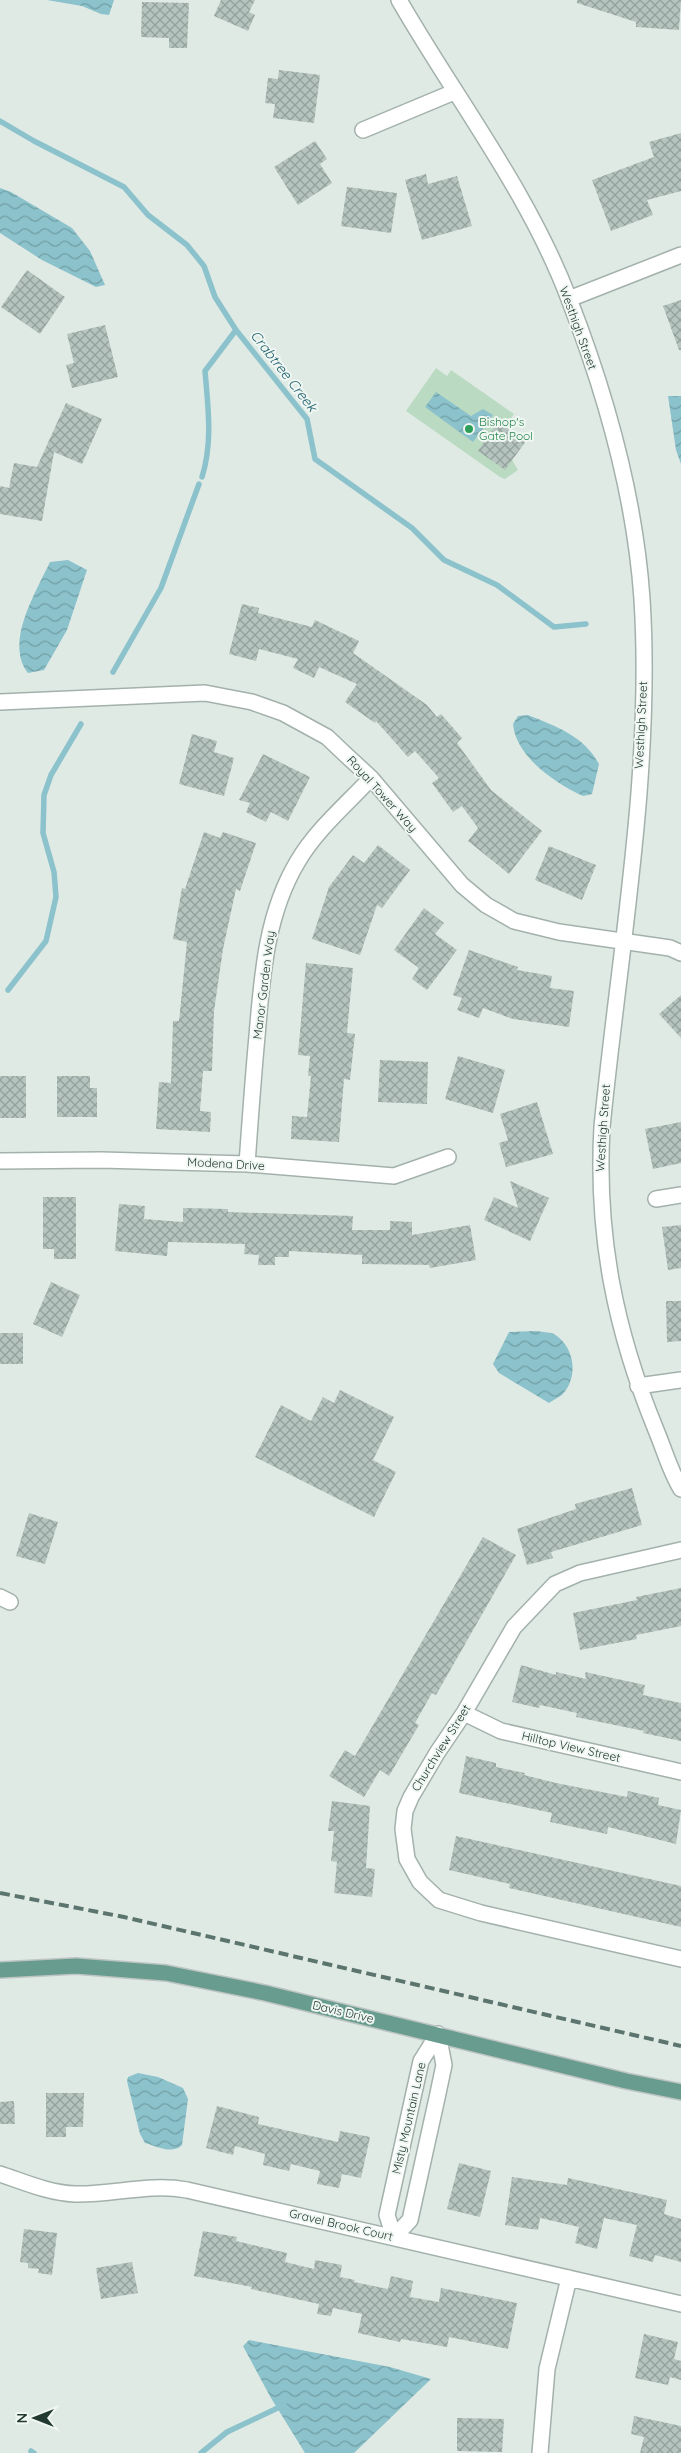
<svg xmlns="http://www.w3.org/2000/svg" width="681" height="2453" font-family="Quicksand,sans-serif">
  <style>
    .pitch { fill: #badac2 }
    .water { fill: url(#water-waves) }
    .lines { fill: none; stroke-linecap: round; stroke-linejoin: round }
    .stream { stroke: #8bc2cb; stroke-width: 5.5 }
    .building { fill: url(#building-cross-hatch) }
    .street-casing { stroke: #a3b1ac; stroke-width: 18 }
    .primary-casing { stroke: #bdc4c2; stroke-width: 18 }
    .street { stroke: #fff; stroke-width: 15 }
    .primary { stroke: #679c8e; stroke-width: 15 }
    .rail { stroke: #5c746e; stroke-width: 4; stroke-dasharray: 10 5; stroke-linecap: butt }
    .leisure-dot { fill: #2e9e5b; stroke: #f0f7f3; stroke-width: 2 }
    .labels { text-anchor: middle; stroke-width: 4; stroke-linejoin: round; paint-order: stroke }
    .street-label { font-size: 12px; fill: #223932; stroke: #f0f7f3 }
    .leisure-label { font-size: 12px; fill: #27864d; stroke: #f0f7f3; text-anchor: start }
    .water-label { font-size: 14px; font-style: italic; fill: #216370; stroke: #f0f7f3 }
  </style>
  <defs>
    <pattern id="water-waves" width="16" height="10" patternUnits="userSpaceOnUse" patternTransform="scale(1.25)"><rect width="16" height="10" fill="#8bc2cb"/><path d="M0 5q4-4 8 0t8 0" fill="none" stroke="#719fa5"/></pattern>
    <pattern id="building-cross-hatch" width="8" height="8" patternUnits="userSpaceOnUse" patternTransform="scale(1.25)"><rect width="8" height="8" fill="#b5c4be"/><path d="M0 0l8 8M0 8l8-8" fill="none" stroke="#93a09b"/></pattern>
  </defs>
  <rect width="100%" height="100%" fill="#e0eae5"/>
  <!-- pitch -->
  <path class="pitch" d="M 436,368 L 447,376 L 451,370 L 514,414 L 505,427 L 526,441 L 512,460 L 518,470 L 505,479 L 500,477 L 406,411 Z"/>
  <!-- water -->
  <path class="water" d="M 47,0 L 114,0 L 109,15 L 101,14 L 82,6 Z
    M 0,188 L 11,192 L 72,228 L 90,251 L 105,285 L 96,287 L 42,260 L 0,233 Z
    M 436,392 L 471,416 L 483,409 L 493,415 L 473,442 L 425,407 Z
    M 668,396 L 681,396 L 681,464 L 676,450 Z
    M 68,560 L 87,570 L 67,630 L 44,670 L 28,673 C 4,643 36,592 50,562 Z
    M 528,715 C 557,727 583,735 599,764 L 592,794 L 583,796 C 555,783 516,757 513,724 L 518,716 Z
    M 535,1331 C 541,1332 549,1332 554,1334 C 575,1347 579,1377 562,1395 C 558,1398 553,1400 549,1403 L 499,1373 L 493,1364 L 509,1332 Z
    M 138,2073 L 158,2077 L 183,2088 L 188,2099 L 182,2145 C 172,2155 156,2146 145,2143 L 140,2134 L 127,2081 L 128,2077 Z
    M 249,2340 L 390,2367 L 431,2379 L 354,2453 L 305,2453 L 271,2398 L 243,2346 Z"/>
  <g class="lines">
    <!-- stream -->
    <path class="stream" d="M 0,121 L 34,141 L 124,187 L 148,215 L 187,245 L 204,266 L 215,297 L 236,330 L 307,419 L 315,459 L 412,528 L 444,560 L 497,585 L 554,627 L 586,624
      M 202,477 C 213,442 208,407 205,371 L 236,330
      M 113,672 L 161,588 L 199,484
      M 8,990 L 46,941 L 56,897 L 54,872 L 43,833 L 44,795 L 51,775 L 81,724
      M 31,2451 L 34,2453
      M 201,2453 L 227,2432 L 284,2405"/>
  </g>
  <!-- building -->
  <path class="building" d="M 221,0 L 255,0 L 249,12 L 255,15 L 248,31 L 214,16 Z
    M 577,0 L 681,0 L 679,30 L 636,27 L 636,22 L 577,3 Z
    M 142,2 L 189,3 L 187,48 L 169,48 L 169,38 L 141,37 Z
    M 279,70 L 320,75 L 314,123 L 273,118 L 275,104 L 265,103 L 268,78 L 278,79 Z
    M 681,133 L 681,191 L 647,200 L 653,215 L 611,231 L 592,180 L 654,157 L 649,142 Z
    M 315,141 L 327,159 L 320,164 L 332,183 L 298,205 L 274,167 Z
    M 426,174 L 428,184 L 457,176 L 472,226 L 422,240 L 405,180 Z
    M 347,187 L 397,193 L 391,233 L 341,226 Z
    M 27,270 L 65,297 L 40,334 L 1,307 Z
    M 681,300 L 681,350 L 679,350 L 663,306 Z
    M 105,325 L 118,377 L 72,388 L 66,365 L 74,363 L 67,334 Z
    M 66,403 L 102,419 L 82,464 L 54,452 L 42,521 L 0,514 L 0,486 L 9,488 L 14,463 L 37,467 Z
    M 498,422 L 526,441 L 505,470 L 478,451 Z
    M 242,604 L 259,608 L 258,613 L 312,627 L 315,620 L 359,641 L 353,653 L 427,705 L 437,717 L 441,714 L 462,738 L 457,743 L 491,790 L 542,831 L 509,874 L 468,841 L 478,828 L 462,806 L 453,812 L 432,783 L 439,778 L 415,751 L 408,757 L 376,721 L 375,723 L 345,702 L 357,684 L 319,667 L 314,678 L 293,668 L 298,659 L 259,649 L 256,661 L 229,654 Z
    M 192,734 L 217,741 L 214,752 L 234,758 L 224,796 L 179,784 Z
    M 263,754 L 310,777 L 288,821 L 271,812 L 266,822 L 246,812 L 250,803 L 239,800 Z
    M 204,832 L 220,838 L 223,832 L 256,843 L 240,891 L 236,889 L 223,949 L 214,1011 L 212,1071 L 203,1071 L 200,1111 L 211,1112 L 210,1132 L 156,1129 L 159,1082 L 171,1083 L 173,1021 L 179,1021 L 187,942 L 173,939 L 182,888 L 185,889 Z
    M 378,845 L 410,870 L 382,908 L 377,905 L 360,955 L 312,939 L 329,887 L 353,855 L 364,863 Z
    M 549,846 L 596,865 L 582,900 L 535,880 Z
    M 424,908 L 444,923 L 435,934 L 457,950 L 427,990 L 412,979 L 419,968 L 394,950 Z
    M 469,950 L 518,967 L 517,970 L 552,976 L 550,988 L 574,991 L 569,1027 L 513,1019 L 483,1008 L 479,1018 L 457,1010 L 462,998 L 453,995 Z
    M 306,963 L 353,968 L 347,1033 L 355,1034 L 350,1080 L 344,1079 L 339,1142 L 291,1139 L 292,1116 L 307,1117 L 311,1076 L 308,1076 L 310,1056 L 298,1055 Z
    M 681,995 L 681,1038 L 659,1014 Z
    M 458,1056 L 505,1070 L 493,1113 L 445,1099 Z
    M 380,1060 L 428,1062 L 427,1104 L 378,1102 Z
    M 0,1076 L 26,1076 L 26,1118 L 0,1118 Z
    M 57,1076 L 90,1076 L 90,1088 L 97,1088 L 97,1117 L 57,1117 Z
    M 537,1102 L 553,1154 L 506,1167 L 499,1143 L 508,1140 L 500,1114 Z
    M 681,1122 L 681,1163 L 653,1169 L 645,1129 Z
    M 510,1181 L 549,1198 L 530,1241 L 484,1220 L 494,1197 L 518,1208 Z
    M 43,1197 L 76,1197 L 76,1259 L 54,1259 L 54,1249 L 43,1249 Z
    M 119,1204 L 145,1206 L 144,1219 L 183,1222 L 183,1208 L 228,1209 L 228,1212 L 353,1216 L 352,1230 L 390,1230 L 390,1221 L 412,1222 L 412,1235 L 470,1225 L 476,1260 L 430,1268 L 429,1265 L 362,1264 L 362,1255 L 289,1251 L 289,1257 L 275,1257 L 275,1265 L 258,1265 L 259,1255 L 244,1254 L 245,1244 L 168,1242 L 167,1256 L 115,1251 Z
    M 681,1225 L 681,1268 L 668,1270 L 662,1227 Z
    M 51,1282 L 80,1295 L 62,1337 L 33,1324 Z
    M 666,1301 L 681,1301 L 681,1341 L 667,1342 Z
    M 0,1333 L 23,1333 L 23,1364 L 0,1364 Z
    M 340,1390 L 394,1417 L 373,1460 L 396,1472 L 374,1517 L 255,1457 L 281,1405 L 311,1421 L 323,1397 L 334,1403 Z
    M 632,1488 L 642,1525 L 551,1552 L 553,1558 L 527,1565 L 517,1529 L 576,1509 L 575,1504 Z
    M 29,1513 L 58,1522 L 45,1564 L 16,1556 Z
    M 483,1537 L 516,1555 L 436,1695 L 432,1693 L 415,1723 L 419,1725 L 389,1776 L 380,1770 L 364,1797 L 329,1776 L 345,1750 L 355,1756 Z
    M 681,1588 L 681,1626 L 636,1635 L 637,1639 L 580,1650 L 573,1613 L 637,1600 L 636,1597 Z
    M 521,1665 L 556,1675 L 556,1672 L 586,1679 L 585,1672 L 645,1685 L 643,1695 L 681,1703 L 681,1741 L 643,1733 L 644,1731 L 576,1717 L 577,1713 L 540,1705 L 539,1708 L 512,1702 Z
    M 466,1756 L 496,1763 L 496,1767 L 525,1773 L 524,1775 L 556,1783 L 627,1797 L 628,1791 L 659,1798 L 658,1805 L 681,1810 L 676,1844 L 608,1827 L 607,1834 L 550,1822 L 552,1813 L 459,1793 Z
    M 332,1801 L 370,1806 L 366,1868 L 375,1869 L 372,1897 L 334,1893 L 337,1862 L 331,1861 L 334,1831 L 328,1831 Z
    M 456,1836 L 681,1886 L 681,1927 L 509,1888 L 510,1884 L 449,1870 Z
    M 46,2093 L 84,2093 L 83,2127 L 66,2127 L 66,2137 L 46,2137 Z
    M 14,2101 L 15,2124 L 0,2124 L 0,2102 Z
    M 217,2106 L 259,2117 L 258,2124 L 338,2142 L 340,2131 L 370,2137 L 361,2178 L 342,2174 L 339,2188 L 317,2184 L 320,2171 L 291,2164 L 289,2171 L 263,2165 L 265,2154 L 235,2146 L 233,2155 L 206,2148 Z
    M 459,2163 L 491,2171 L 480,2217 L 447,2209 Z
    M 512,2177 L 567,2185 L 568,2178 L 667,2200 L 664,2214 L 681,2219 L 681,2262 L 655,2255 L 653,2262 L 629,2256 L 637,2225 L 604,2218 L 597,2249 L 575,2243 L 579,2227 L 540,2218 L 538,2230 L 505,2225 Z
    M 24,2229 L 57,2233 L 52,2275 L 38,2273 L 39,2269 L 28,2268 L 28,2263 L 20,2262 Z
    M 203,2231 L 237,2237 L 236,2241 L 287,2253 L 285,2262 L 314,2269 L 315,2260 L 342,2265 L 340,2277 L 355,2280 L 354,2282 L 388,2289 L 391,2276 L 413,2281 L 410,2297 L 439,2302 L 441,2288 L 517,2303 L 508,2349 L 449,2337 L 447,2347 L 401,2339 L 400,2342 L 358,2333 L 362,2314 L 333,2308 L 331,2316 L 317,2314 L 319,2304 L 251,2289 L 252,2287 L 194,2276 Z
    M 132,2262 L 138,2293 L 101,2299 L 96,2268 Z
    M 644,2334 L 678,2342 L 674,2359 L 681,2361 L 681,2380 L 670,2377 L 668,2385 L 635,2378 Z
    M 634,2416 L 681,2426 L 681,2453 L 640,2453 L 644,2437 L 631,2434 Z
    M 457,2418 L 504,2419 L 502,2452 L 457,2451 Z"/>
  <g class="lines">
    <!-- street casing -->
    <g class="street-casing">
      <path id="street" d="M 399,0 C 456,99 528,191 569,299 C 606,394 635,498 642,599 C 653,774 619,953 602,1127 C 596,1235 615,1330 656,1430 C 664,1449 670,1471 681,1489
        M 363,130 L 454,92
        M 569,299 L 681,255
        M 0,702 L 205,693 L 252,702 L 283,713 L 327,737 L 346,755 L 371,778 L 462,885 L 486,905 L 514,921 L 559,932 L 670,948 L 681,953
        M 0,1161 L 101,1160 L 247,1164 L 394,1176 L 448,1157
        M 247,1164 C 250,1122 253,1079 257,1036 C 262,976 266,914 298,861 C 317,829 346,805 371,778
        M 656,1199 L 681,1195
        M 638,1386 L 681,1380
        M 681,1550 L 580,1573 L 555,1584 L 514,1627 L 464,1713 L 437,1753 L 411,1797 L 405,1811 L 403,1829 L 407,1859 L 420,1882 L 439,1900 L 481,1913 L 681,1959
        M 0,1597 L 10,1602
        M 464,1713 L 501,1731 L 681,1772
        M 438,2034 L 444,2065 L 437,2098 L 410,2220 L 394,2237 L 387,2215 L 421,2061 Z
        M 0,2174 C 24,2182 49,2193 75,2194 C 113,2195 149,2183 187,2190 L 681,2304
        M 540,2453 L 547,2369 L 569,2278"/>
    </g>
    <!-- primary casing -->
    <g class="primary-casing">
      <path id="primary" d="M 0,1970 L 76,1966 L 166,1973 L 265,1993 L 626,2081 L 681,2092"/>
    </g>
    <!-- street -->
    <use href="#street" class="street"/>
    <!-- primary -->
    <use href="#primary" class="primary"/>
    <!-- rail -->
    <path class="rail" d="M 0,1893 L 124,1917 L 681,2046"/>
  </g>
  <!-- markers -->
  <circle class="leisure-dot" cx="469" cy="429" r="5"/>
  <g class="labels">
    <!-- street labels -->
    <g class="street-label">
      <text transform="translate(578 328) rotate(70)" y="4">Westhigh Street</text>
      <text transform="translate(641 725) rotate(-87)" y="4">Westhigh Street</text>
      <text transform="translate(382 794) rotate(48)" y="4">Royal Tower Way</text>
      <text transform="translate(264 985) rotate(-83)" y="4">Manor Garden Way</text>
      <text transform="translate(603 1128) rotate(-86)" y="4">Westhigh Street</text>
      <text transform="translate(226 1164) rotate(3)" y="4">Modena Drive</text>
      <text transform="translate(571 1747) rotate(13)" y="4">Hilltop View Street</text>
      <text transform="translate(441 1748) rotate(-58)" y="4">Churchview Street</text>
      <text transform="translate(343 2012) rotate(13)" y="4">Davis Drive</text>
      <text transform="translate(409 2118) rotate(-77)" y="4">Misty Mountain Lane</text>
      <text transform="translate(341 2225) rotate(13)" y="4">Gravel Brook Court</text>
    </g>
    <!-- leisure labels -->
    <g class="leisure-label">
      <text x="479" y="426">Bishop's<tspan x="479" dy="14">Gate Pool</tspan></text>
    </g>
    <!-- water labels -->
    <g class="water-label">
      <text transform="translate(284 371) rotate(52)" y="5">Crabtree Creek</text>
    </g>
  </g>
  <!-- north arrow -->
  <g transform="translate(35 2418) rotate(270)" stroke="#f0f7f3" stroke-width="4" paint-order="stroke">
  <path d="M0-4L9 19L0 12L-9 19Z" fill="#223932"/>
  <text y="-8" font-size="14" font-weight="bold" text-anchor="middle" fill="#223932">N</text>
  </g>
</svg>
